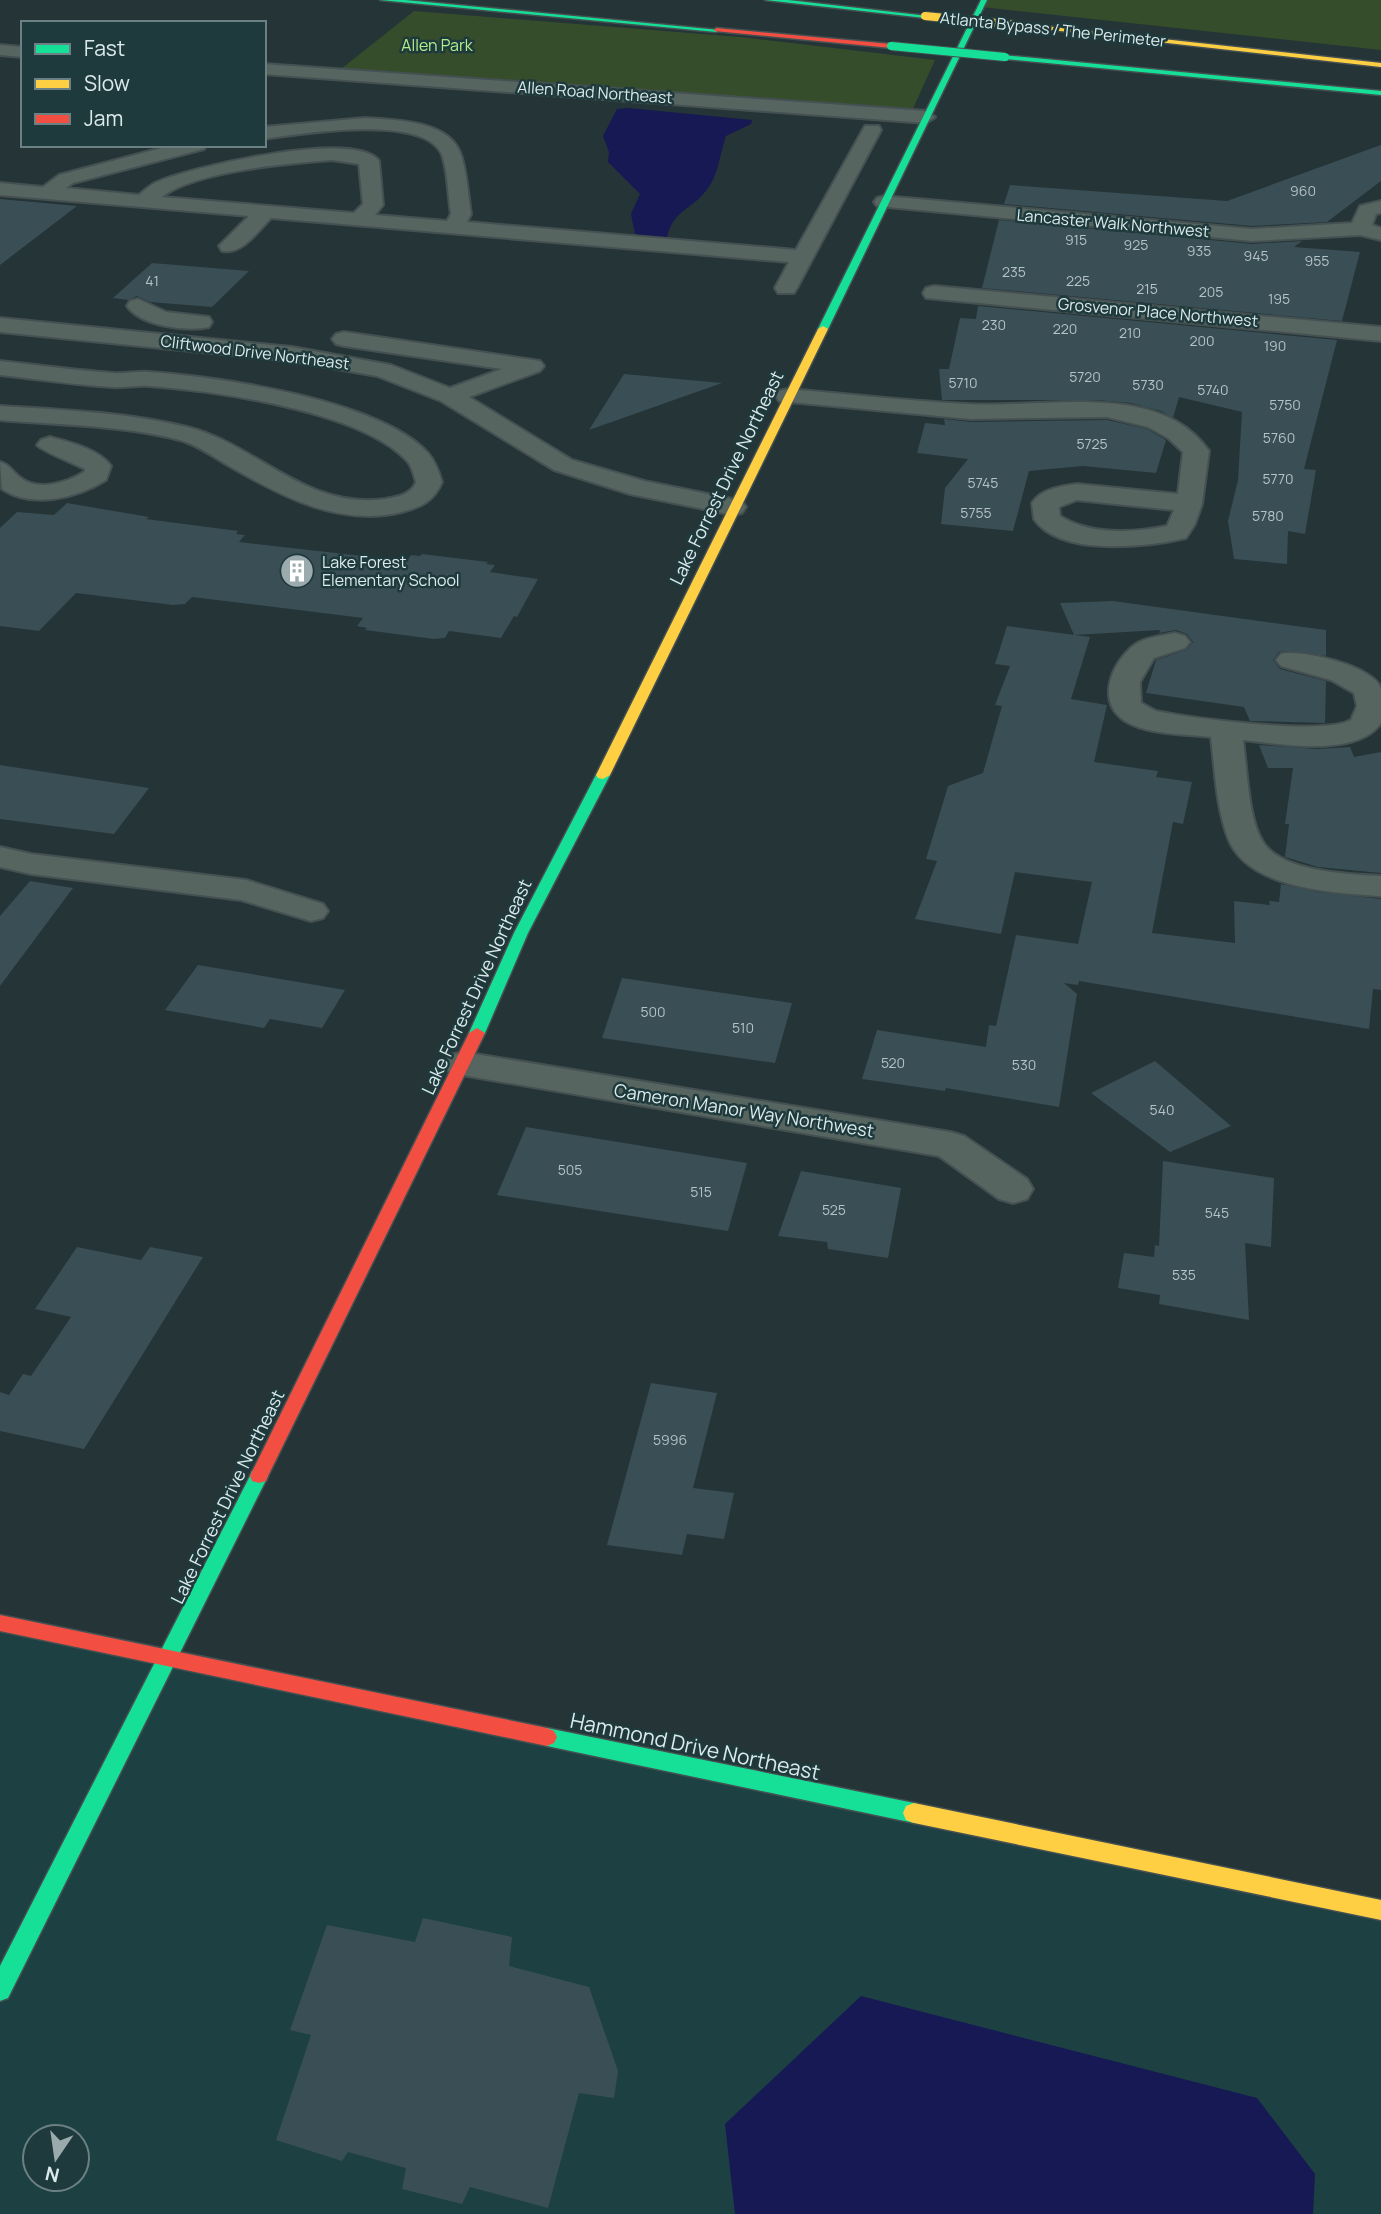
<svg xmlns="http://www.w3.org/2000/svg" width="1381" height="2214" font-family="Manrope,sans-serif">
  <style>
    .built { fill: #1d4043; fill-rule: evenodd }
    .green { fill: #364d2c }
    .water { fill: #161954 }
    .building { fill: #3a4e56 }
    .lines { fill: none; stroke-linecap: round; stroke-linejoin: round }
    .street-casing { stroke: #445051; stroke-width: 4 }
    .fast-casing { stroke: #445051; stroke-width: 3 }
    .slow-casing { stroke: #445051; stroke-width: 3 }
    .jam-casing { stroke: #445051; stroke-width: 3 }
    .street { fill: #576561; fill-rule: evenodd }
    .fast { fill: #16e098; fill-rule: evenodd }
    .slow { fill: #ffcf43; fill-rule: evenodd }
    .jam { fill: #f24e42; fill-rule: evenodd }
    .fast-bridge-casing { stroke: #445051; stroke-width: 10; stroke-linecap: butt }
    .slow-bridge-casing { stroke: #445051; stroke-width: 10; stroke-linecap: butt }
    .fast-bridge { stroke: #16e098; stroke-width: 8 }
    .slow-bridge { stroke: #ffcf43; stroke-width: 8 }
    .labels { text-anchor: middle; stroke-width: 5; stroke-linejoin: round; paint-order: stroke }
    .number-label { font-size: 14px; fill: #b3c3c6 }
    .far-street-label { font-size: 16px; fill: #dbeaec; stroke: #1f3a3c }
    .far-park-label { font-size: 16px; fill: #b0ee8b; stroke: #1f3a3c }
    .far-poi-label { font-size: 16px; fill: #dbeaec; stroke: #1f3a3c; text-anchor: start }
    .street-label { font-size: 18px; fill: #dbeaec; stroke: #1f3a3c }
    .near-street-label { font-size: 21px; fill: #dbeaec; stroke: #1f3a3c }
  </style>
  <rect width="100%" height="100%" fill="#253436"/>
  <!-- built -->
  <path class="built" d="M 0,1632 L 1381,1910 L 1381,2214 L 0,2214 ZM 35,2137 L 77,2137 L 77,2179 L 35,2179 Z"/>
  <!-- green -->
  <path class="green" d="M 985,0 L 1381,0 L 1381,50 L 982,7 Z
    M 414,11 L 740,37 L 935,60 L 911,113 L 341,69 Z"/>
  <!-- water -->
  <path class="water" d="M 628,108 L 752,120 L 751,124 L 726,136 C 719,156 719,176 705,192 C 689,211 674,210 667,237 L 655,238 L 635,234 L 631,214 L 640,194 L 608,162 L 609,152 L 603,136 L 617,109 Z
    M 861,1996 L 1257,2098 L 1315,2174 L 1313,2214 L 735,2214 L 725,2124 Z"/>
  <!-- building -->
  <path class="building" d="M 1381,145 L 1381,181 L 1327,222 L 1252,226 L 1004,204 L 1010,185 L 1227,201 Z
    M 0,199 L 77,206 L 0,265 Z
    M 999,220 L 1252,244 L 1302,241 L 1294,247 L 1360,252 L 1342,321 L 982,288 Z
    M 152,263 L 249,271 L 212,307 L 150,302 L 137,296 L 128,300 L 113,298 Z
    M 978,306 L 1337,340 L 1304,469 L 1316,470 L 1305,534 L 1288,531 L 1287,564 L 1234,559 L 1228,521 L 1238,480 L 1242,412 L 1179,397 L 1173,418 L 1161,411 L 1131,403 L 1098,400 L 942,400 L 939,369 L 949,369 L 960,318 L 976,319 Z
    M 624,374 L 722,383 L 589,430 Z
    M 944,419 L 971,422 L 1107,420 L 1147,429 L 1166,440 L 1156,473 L 1083,466 L 1029,471 L 1013,531 L 941,524 L 945,488 L 968,459 L 917,453 L 925,423 L 945,425 Z
    M 67,503 L 149,517 L 146,519 L 238,531 L 236,534 L 245,535 L 239,542 L 407,561 L 411,555 L 420,556 L 422,554 L 488,562 L 486,564 L 495,565 L 490,572 L 538,579 L 517,617 L 514,616 L 501,638 L 449,631 L 445,638 L 434,639 L 365,630 L 367,628 L 357,626 L 363,618 L 192,597 L 185,604 L 173,605 L 76,593 L 39,631 L 0,626 L 0,528 L 17,512 L 54,515 Z
    M 1113,601 L 1326,630 L 1326,656 L 1290,651 L 1279,652 L 1273,660 L 1280,669 L 1326,681 L 1325,723 L 1250,721 L 1244,707 L 1146,693 L 1156,660 L 1186,650 L 1193,642 L 1187,634 L 1176,630 L 1159,633 L 1160,630 L 1074,635 L 1060,603 Z
    M 1007,626 L 1090,637 L 1071,699 L 1107,705 L 1094,762 L 1158,771 L 1156,777 L 1192,782 L 1183,824 L 1173,822 L 1152,933 L 1235,943 L 1234,901 L 1270,905 L 1269,901 L 1279,902 L 1281,884 L 1317,892 L 1381,899 L 1381,990 L 1373,989 L 1369,1029 L 1079,981 L 1078,985 L 1064,983 L 1077,994 L 1059,1107 L 946,1088 L 945,1091 L 862,1079 L 877,1030 L 986,1047 L 989,1025 L 996,1026 L 1016,935 L 1078,944 L 1092,882 L 1015,872 L 1001,934 L 915,919 L 937,861 L 926,859 L 948,786 L 983,773 L 1002,706 L 995,705 L 1010,666 L 995,664 Z
    M 1259,745 L 1317,749 L 1350,747 L 1354,757 L 1381,752 L 1381,873 L 1318,867 L 1285,857 L 1289,824 L 1285,824 L 1293,768 L 1268,768 Z
    M 0,765 L 149,788 L 114,834 L 0,819 Z
    M 30,881 L 73,888 L 0,986 L 0,916 Z
    M 198,965 L 345,990 L 322,1028 L 270,1019 L 264,1028 L 165,1010 Z
    M 622,978 L 792,1003 L 775,1063 L 602,1038 Z
    M 1155,1061 L 1231,1126 L 1170,1152 L 1091,1093 Z
    M 526,1127 L 747,1163 L 728,1231 L 497,1195 Z
    M 1163,1161 L 1274,1178 L 1271,1247 L 1245,1243 L 1249,1320 L 1159,1304 L 1160,1295 L 1118,1288 L 1124,1253 L 1154,1257 L 1155,1245 L 1159,1246 Z
    M 801,1171 L 901,1188 L 888,1258 L 828,1249 L 827,1242 L 778,1236 Z
    M 77,1247 L 141,1260 L 150,1247 L 203,1257 L 84,1449 L 0,1431 L 0,1392 L 9,1395 L 23,1374 L 31,1376 L 71,1317 L 35,1309 Z
    M 651,1383 L 717,1393 L 693,1488 L 734,1493 L 724,1539 L 687,1534 L 682,1555 L 607,1545 Z
    M 423,1918 L 512,1937 L 509,1966 L 589,1987 L 618,2071 L 614,2098 L 579,2093 L 548,2208 L 470,2187 L 462,2204 L 402,2189 L 406,2168 L 348,2152 L 342,2161 L 276,2140 L 311,2035 L 290,2030 L 327,1925 L 415,1942 Z"/>
  <g class="lines">
    <!-- street casing -->
    <g class="street-casing">
      <path id="street" d="M 0,45 L 23,47 L 23,57 L 0,55 Z
        M 264,64 L 926,111 L 935,117 L 926,123 L 264,74 Z
        M 365,118 C 395,120 450,120 461,155 C 467,173 468,195 471,214 L 467,222 L 796,250 L 865,126 L 879,126 L 881,130 L 797,288 L 794,293 L 778,293 L 775,288 L 789,262 L 271,218 C 258,231 242,255 222,251 L 219,246 L 249,216 L 0,195 L 0,183 L 43,187 L 59,175 L 173,145 L 206,145 L 204,149 L 73,183 L 66,188 L 139,195 C 145,190 150,185 157,182 C 191,167 355,129 379,161 L 383,205 L 375,215 L 447,221 L 451,214 C 448,196 448,172 442,155 C 425,113 299,134 264,139 L 264,127 ZM 332,160 L 359,164 L 363,204 L 354,213 L 162,197 C 194,171 291,163 332,160 Z
        M 884,196 L 1252,229 L 1352,223 L 1360,206 L 1381,201 L 1381,213 L 1376,214 L 1372,225 L 1381,228 L 1381,240 L 1360,235 L 1252,241 L 877,206 L 874,202 L 877,198 Z
        M 934,286 L 1381,327 L 1381,341 L 926,298 L 923,293 L 926,288 Z
        M 138,299 L 166,312 L 209,317 L 212,322 L 209,327 C 186,332 141,326 127,306 L 130,301 Z
        M 0,318 L 292,347 L 391,365 L 450,388 L 502,369 L 344,346 L 336,344 L 332,339 L 336,334 L 344,332 L 540,361 L 544,366 L 540,371 L 469,397 L 572,460 L 644,481 L 742,501 L 746,507 L 742,513 L 733,515 L 630,494 L 554,470 L 441,401 L 377,376 L 292,361 L 0,332 Z
        M 0,361 C 37,365 74,370 112,373 C 124,374 137,371 149,372 C 220,377 379,400 428,453 C 435,461 439,472 442,482 C 434,501 421,507 402,512 C 340,527 283,497 231,467 C 215,458 198,445 180,440 C 122,425 60,425 0,420 L 0,406 C 63,410 125,412 187,427 C 257,444 305,510 385,499 C 397,497 411,495 416,482 C 414,476 412,467 408,462 C 363,411 216,391 149,386 C 137,385 124,388 112,387 C 75,385 37,379 0,375 Z
        M 788,389 C 848,394 908,401 968,404 C 1042,409 1159,379 1209,451 L 1202,504 L 1195,524 L 1186,538 C 1147,547 1060,557 1034,519 L 1032,503 C 1041,489 1062,486 1077,484 L 1178,494 L 1183,452 L 1168,438 L 1148,427 L 1107,417 L 971,419 L 779,401 L 776,396 L 779,391 ZM 1077,500 L 1174,510 L 1167,526 C 1133,533 1089,535 1060,516 L 1059,507 Z
        M 50,437 C 69,442 99,449 111,466 L 106,480 C 77,498 32,509 2,489 L 0,462 C 11,465 12,472 21,478 C 39,492 68,482 84,472 L 85,469 C 75,464 42,451 37,445 L 41,440 Z
        M 1175,633 L 1185,636 L 1190,642 L 1185,648 L 1154,658 L 1140,682 L 1141,703 L 1156,711 C 1191,718 1324,736 1351,720 L 1357,706 L 1354,693 L 1331,680 L 1281,666 L 1276,660 L 1281,654 C 1300,649 1375,666 1381,689 C 1381,699 1381,713 1381,723 C 1357,758 1280,744 1243,740 C 1247,768 1248,819 1263,842 C 1282,872 1349,874 1381,876 L 1381,896 C 1334,893 1247,889 1228,838 C 1216,806 1215,770 1211,737 C 1185,734 1148,735 1125,721 C 1096,702 1111,664 1133,646 C 1144,637 1162,636 1175,633 Z
        M 0,847 L 31,854 L 246,880 L 323,904 L 328,911 L 323,918 L 311,921 L 241,900 L 31,874 L 0,867 Z
        M 463,1052 L 950,1132 L 964,1136 L 1027,1179 L 1033,1189 L 1027,1199 L 1013,1203 L 999,1199 L 939,1156 L 450,1073 L 444,1064 L 450,1055 Z"/>
    </g>
    <!-- fast casing -->
    <g class="fast-casing">
      <path id="fast" d="M 380,0 L 405,0 L 719,30 L 716,32 Z
        M 765,0 L 788,0 L 928,16 L 925,18 Z
        M 981,0 L 987,0 L 828,329 L 820,331 L 818,329 Z
        M 1002,55 L 1381,91 L 1381,95 L 1005,59 Z
        M 603,771 L 610,775 L 528,933 L 485,1033 L 477,1038 L 472,1036 L 469,1033 L 514,933 L 596,775 Z
        M 259,1469 L 266,1471 L 268,1476 L 8,1998 L 0,2001 L 0,1966 L 250,1476 L 252,1471 Z
        M 547,1728 L 914,1803 L 922,1806 L 925,1813 L 922,1820 L 914,1823 L 547,1746 L 540,1743 L 537,1737 L 540,1731 Z"/>
    </g>
    <!-- slow casing -->
    <g class="slow-casing">
      <path id="slow" d="M 1017,23 L 1381,63 L 1381,67 L 1015,26 Z
        M 823,326 L 828,329 L 610,775 L 603,779 L 598,778 L 596,775 L 818,329 Z
        M 914,1803 L 1381,1900 L 1381,1920 L 914,1823 L 906,1820 L 903,1813 L 906,1806 Z"/>
    </g>
    <!-- jam casing -->
    <g class="jam-casing">
      <path id="jam" d="M 716,28 L 891,44 L 895,46 L 891,48 L 714,31 Z
        M 477,1028 L 485,1033 L 268,1476 L 266,1481 L 259,1483 L 252,1481 L 250,1476 L 469,1033 Z
        M 0,1615 L 547,1728 L 554,1731 L 557,1737 L 554,1743 L 547,1746 L 0,1631 Z"/>
    </g>
    <!-- street -->
    <use href="#street" class="street"/>
    <!-- fast -->
    <use href="#fast" class="fast"/>
    <!-- slow -->
    <use href="#slow" class="slow"/>
    <!-- jam -->
    <use href="#jam" class="jam"/>
    <!-- fast-bridge casing -->
    <g class="fast-bridge-casing">
      <path id="fast-bridge" d="M 891,46 L 1005,57"/>
    </g>
    <!-- slow-bridge casing -->
    <g class="slow-bridge-casing">
      <path id="slow-bridge" d="M 925,16 L 1017,25"/>
    </g>
    <!-- fast-bridge -->
    <use href="#fast-bridge" class="fast-bridge"/>
    <!-- slow-bridge -->
    <use href="#slow-bridge" class="slow-bridge"/>
  </g>
  <!-- icons -->
  <defs>
    <g id="building-disc" transform="scale(1.75)"><circle r="9.5" fill="#9baaac" stroke="#1f3a3c"/><path d="M-4-6H4V6H1V3H-1V6H-4ZM-2.5-4.3h1.7v1.8h-1.7ZM.8-4.3h1.7v1.8H.8ZM-2.5-1h1.7V.8h-1.7ZM.8-1h1.7V.8H.8Z" fill="#fff"/></g>
  </defs>
  <g fill-rule="evenodd">
    <use href="#building-disc" x="297" y="571"/>
  </g>
  <g class="labels">
    <!-- number labels -->
    <g class="number-label">
      <text x="1303" y="196">960</text>
      <text x="1076" y="245">915</text>
      <text x="1136" y="250">925</text>
      <text x="1199" y="256">935</text>
      <text x="1256" y="261">945</text>
      <text x="1317" y="266">955</text>
      <text x="1014" y="277">235</text>
      <text x="152" y="286">41</text>
      <text x="1078" y="286">225</text>
      <text x="1147" y="294">215</text>
      <text x="1211" y="297">205</text>
      <text x="1279" y="304">195</text>
      <text x="994" y="330">230</text>
      <text x="1065" y="334">220</text>
      <text x="1130" y="338">210</text>
      <text x="1202" y="346">200</text>
      <text x="1275" y="351">190</text>
      <text x="1085" y="382">5720</text>
      <text x="963" y="388">5710</text>
      <text x="1148" y="390">5730</text>
      <text x="1213" y="395">5740</text>
      <text x="1285" y="410">5750</text>
      <text x="1279" y="443">5760</text>
      <text x="1092" y="449">5725</text>
      <text x="1278" y="484">5770</text>
      <text x="983" y="488">5745</text>
      <text x="976" y="518">5755</text>
      <text x="1268" y="521">5780</text>
      <text x="653" y="1017">500</text>
      <text x="743" y="1033">510</text>
      <text x="893" y="1068">520</text>
      <text x="1024" y="1070">530</text>
      <text x="1162" y="1115">540</text>
      <text x="570" y="1175">505</text>
      <text x="701" y="1197">515</text>
      <text x="834" y="1215">525</text>
      <text x="1217" y="1218">545</text>
      <text x="1184" y="1280">535</text>
      <text x="670" y="1445">5996</text>
    </g>
    <!-- far-street labels -->
    <g class="far-street-label">
      <text transform="translate(1053 29) rotate(6)" y="6">Atlanta Bypass / The Perimeter</text>
      <text transform="translate(595 92) rotate(4)" y="6">Allen Road Northeast</text>
      <text transform="translate(1113 223) rotate(5)" y="6">Lancaster Walk Northwest</text>
      <text transform="translate(1158 312) rotate(5)" y="6">Grosvenor Place Northwest</text>
      <text transform="translate(255 352) rotate(7)" y="6">Cliftwood Drive Northeast</text>
    </g>
    <!-- far-park labels -->
    <g class="far-park-label">
      <text x="437" y="51">Allen Park</text>
    </g>
    <!-- far-poi labels -->
    <g class="far-poi-label">
      <text x="322" y="568">Lake Forest<tspan x="322" dy="18">Elementary School</tspan></text>
    </g>
    <!-- street labels -->
    <g class="street-label">
      <text transform="translate(727 478) rotate(-64)" y="6">Lake Forrest Drive Northeast</text>
      <text transform="translate(477 987) rotate(-65)" y="6">Lake Forrest Drive Northeast</text>
      <text transform="translate(744 1111) rotate(9)" y="6">Cameron Manor Way Northwest</text>
      <text transform="translate(228 1497) rotate(-64)" y="6">Lake Forrest Drive Northeast</text>
    </g>
    <!-- near-street labels -->
    <g class="near-street-label">
      <text transform="translate(695 1747) rotate(12)" y="7">Hammond Drive Northeast</text>
    </g>
  </g>
  <!-- legend -->
  <rect x="21" y="21" width="245" height="126" fill="#1f3a3c" stroke="#6a8082" stroke-width="2"/>
  <rect x="35" y="44" width="35" height="10" fill="#16e098" stroke="#6a8082" stroke-width="2"/>
  <text x="84" y="56" font-size="21" fill="#dbeaec">Fast</text>
  <rect x="35" y="79" width="35" height="10" fill="#ffcf43" stroke="#6a8082" stroke-width="2"/>
  <text x="84" y="91" font-size="21" fill="#dbeaec">Slow</text>
  <rect x="35" y="114" width="35" height="10" fill="#f24e42" stroke="#6a8082" stroke-width="2"/>
  <text x="84" y="126" font-size="21" fill="#dbeaec">Jam</text>
  <!-- north arrow -->
  <g transform="translate(56 2158) rotate(193)"><circle r="33" fill="#1f3a3c" stroke="#6a8082" stroke-width="2"/>
  <path d="M0-5L12 26L0 18L-12 26Z" fill="#9baaac"/>
  <text y="-10" font-size="19" font-weight="bold" text-anchor="middle" fill="#dbeaec">N</text>
  </g>
</svg>
